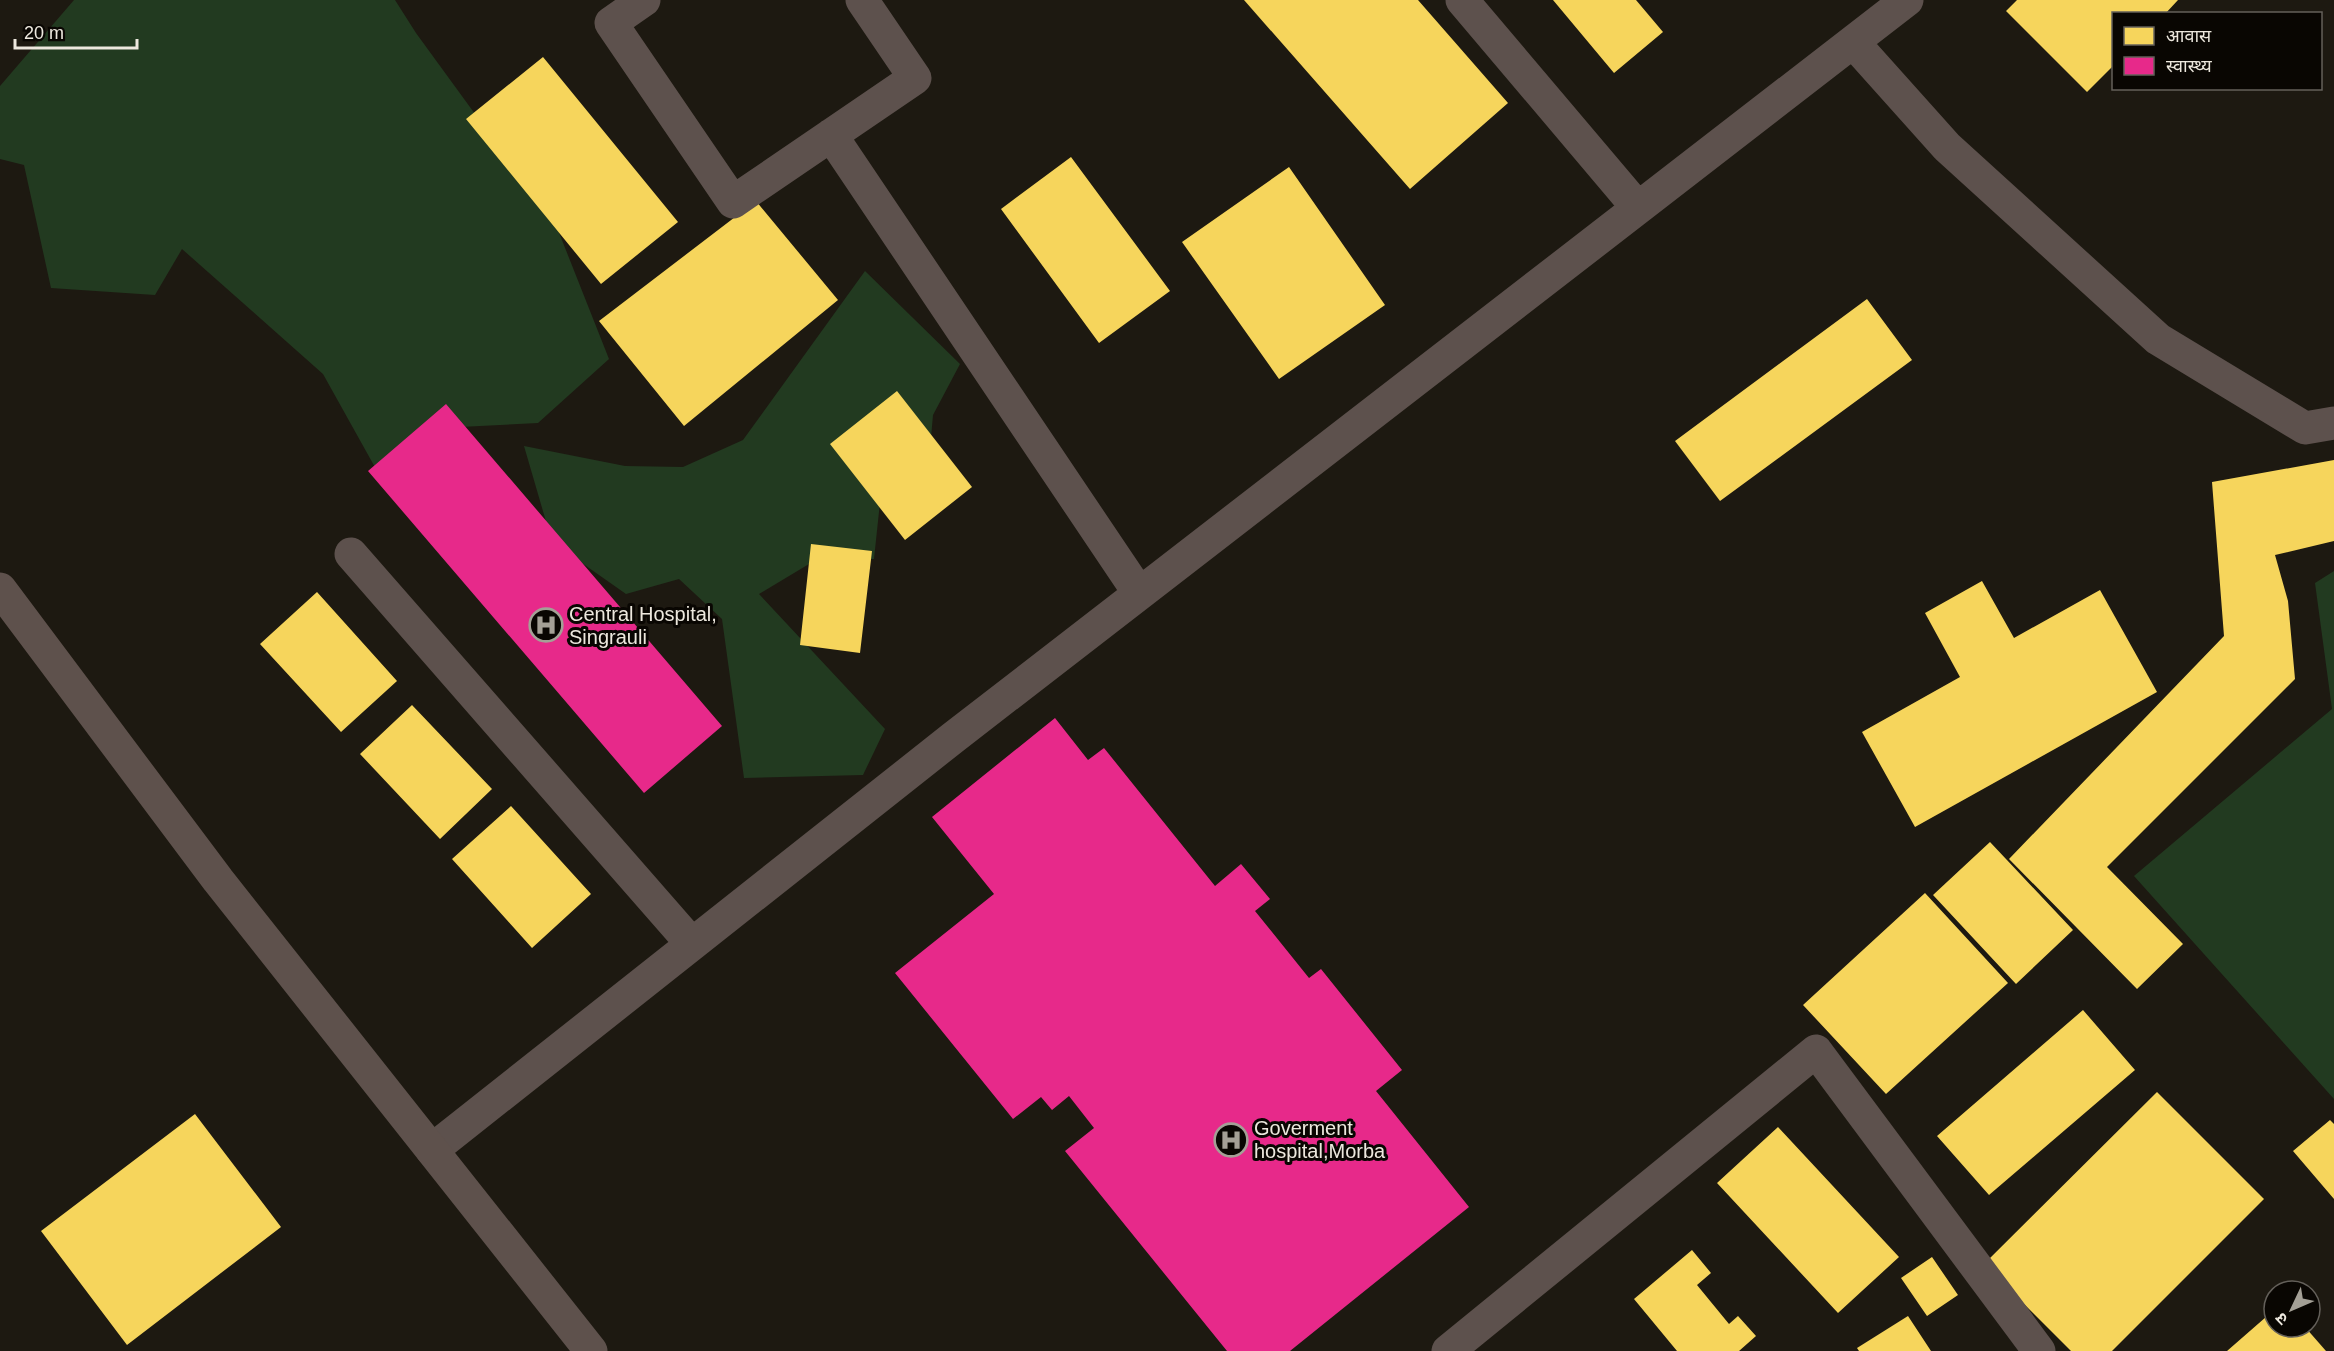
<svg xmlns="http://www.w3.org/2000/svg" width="2334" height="1351" font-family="Arial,'Noto Sans Devanagari',sans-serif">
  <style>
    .green { fill: #223a20 }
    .homes { fill: #f6d55c }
    .health { fill: #e7298a }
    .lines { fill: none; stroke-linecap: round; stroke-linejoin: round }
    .minor { stroke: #5d514d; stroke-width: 33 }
    .primary { stroke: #5e514c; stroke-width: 33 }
    .labels { text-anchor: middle; stroke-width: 6; stroke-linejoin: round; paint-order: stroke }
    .poi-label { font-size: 20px; fill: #ede8de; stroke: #090602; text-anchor: start }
  </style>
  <rect width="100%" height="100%" fill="#1d1911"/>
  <!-- green -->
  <path class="green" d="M 74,0 L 395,0 L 416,33 L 556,225 L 609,359 L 538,423 L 460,427 L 386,487 L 323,374 L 182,249 L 155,295 L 51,288 L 24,165 L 0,159 L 0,86 Z
    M 865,271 L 960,364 L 933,415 L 925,506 L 883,474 L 874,559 L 814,561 L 759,594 L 885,729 L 863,775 L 744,778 L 722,619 L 679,579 L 626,594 L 552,542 L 524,446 L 625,466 L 683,467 L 743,440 Z
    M 2334,571 L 2334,1099 L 2134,876 L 2332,709 L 2315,583 Z"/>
  <!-- homes -->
  <path class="homes" d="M 1244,0 L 1418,0 L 1508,103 L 1410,189 Z
    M 1553,0 L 1636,0 L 1663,32 L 1614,73 Z
    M 2017,0 L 2178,0 L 2165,14 L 2114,14 L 2114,65 L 2087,92 L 2006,11 Z
    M 543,57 L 678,222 L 601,284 L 466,119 Z
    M 1071,157 L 1170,291 L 1099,343 L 1001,209 Z
    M 1289,167 L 1385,305 L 1279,379 L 1182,242 Z
    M 756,201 L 838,300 L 684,426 L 599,321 Z
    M 1867,299 L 1912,360 L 1720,501 L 1675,441 Z
    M 897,391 L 972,487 L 905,540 L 830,444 Z
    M 2334,460 L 2334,541 L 2275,555 L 2288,601 L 2295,679 L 2107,867 L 2183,944 L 2137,989 L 2009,859 L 2224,636 L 2212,482 Z
    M 811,544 L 872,551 L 860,653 L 800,645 Z
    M 1982,581 L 2014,638 L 2100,590 L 2157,692 L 1915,827 L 1862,732 L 1960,677 L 1925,613 Z
    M 317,592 L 397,681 L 341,732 L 260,644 Z
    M 412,705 L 492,789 L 440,839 L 360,754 Z
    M 511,806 L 591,894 L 532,948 L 452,859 Z
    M 1990,842 L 2073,930 L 2016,984 L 1933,895 Z
    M 1925,893 L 2008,983 L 1886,1094 L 1803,1005 Z
    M 2083,1010 L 2135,1070 L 1989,1195 L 1937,1136 Z
    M 2157,1092 L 2264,1199 L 2112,1351 L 2071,1351 L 1984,1264 Z
    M 195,1114 L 281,1227 L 127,1345 L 41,1231 Z
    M 2330,1120 L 2334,1124 L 2334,1199 L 2293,1151 Z
    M 1778,1127 L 1899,1257 L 1838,1313 L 1717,1183 Z
    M 1692,1250 L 1711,1273 L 1697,1285 L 1729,1324 L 1738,1316 L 1756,1336 L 1739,1351 L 1677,1351 L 1634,1299 Z
    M 1932,1257 L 1958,1295 L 1927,1316 L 1901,1278 Z
    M 2274,1310 L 2274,1327 L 2305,1327 L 2326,1351 L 2227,1351 Z
    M 1908,1316 L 1931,1351 L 1859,1351 L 1857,1348 Z"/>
  <!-- health -->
  <path class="health" d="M 446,404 L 722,726 L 644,793 L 368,471 Z
    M 1055,718 L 1088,760 L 1104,748 L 1215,886 L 1241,864 L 1270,899 L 1255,911 L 1309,978 L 1321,969 L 1402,1070 L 1376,1091 L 1469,1207 L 1290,1351 L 1227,1351 L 1065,1151 L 1094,1128 L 1069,1096 L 1052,1110 L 1041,1097 L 1013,1119 L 895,973 L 994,894 L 932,817 Z"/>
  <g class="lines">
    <!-- minor -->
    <path class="minor" d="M 644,0 L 611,23 L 733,202 L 915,78 L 862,0
      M 1462,0 L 1638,208
      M 1853,42 L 1947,147 L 2158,339 L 2305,428 L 2334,423
      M 831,135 L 1139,593
      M 351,554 L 692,944
      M 432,1150 L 954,737 L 1907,0
      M 1448,1351 L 1816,1051 L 2039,1351"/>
    <!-- primary -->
    <path class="primary" d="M 0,589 L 218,880 L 591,1351"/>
  </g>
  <!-- icons -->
  <defs>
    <g id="hospital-ring" transform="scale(1.725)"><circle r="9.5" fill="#090602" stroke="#a4a096" stroke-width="1.5"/><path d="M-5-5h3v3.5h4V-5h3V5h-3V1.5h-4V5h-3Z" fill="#a4a096"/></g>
  </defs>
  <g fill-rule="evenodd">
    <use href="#hospital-ring" x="546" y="625"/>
    <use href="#hospital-ring" x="1231" y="1140"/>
  </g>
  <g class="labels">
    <!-- poi labels -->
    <g class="poi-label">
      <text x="569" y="621">Central Hospital,<tspan x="569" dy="23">Singrauli</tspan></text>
      <text x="1254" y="1135">Goverment<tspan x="1254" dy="23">hospital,Morba</tspan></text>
    </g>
  </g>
  <!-- legend -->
  <rect x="2112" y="12" width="210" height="78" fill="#090602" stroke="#64605a" stroke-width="1.5"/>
  <rect x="2124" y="27" width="30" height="18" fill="#f6d55c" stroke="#64605a" stroke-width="1.5"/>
  <text x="2166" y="42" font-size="18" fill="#ede8de">आवास</text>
  <rect x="2124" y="57" width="30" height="18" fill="#e7298a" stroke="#64605a" stroke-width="1.5"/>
  <text x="2166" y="72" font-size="18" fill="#ede8de">स्वास्थ्य</text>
  <!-- north arrow -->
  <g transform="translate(2292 1309) rotate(226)"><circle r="28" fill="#090602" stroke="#64605a" stroke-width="1.5"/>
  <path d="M0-4.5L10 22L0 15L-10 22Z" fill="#a4a096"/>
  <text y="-9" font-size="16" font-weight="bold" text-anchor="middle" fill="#ede8de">उ</text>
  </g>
  <!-- scale -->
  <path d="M15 39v9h122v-9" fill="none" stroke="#ede8de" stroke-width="3"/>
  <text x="24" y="39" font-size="18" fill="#ede8de" stroke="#090602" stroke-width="4.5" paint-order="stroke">20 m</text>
</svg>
